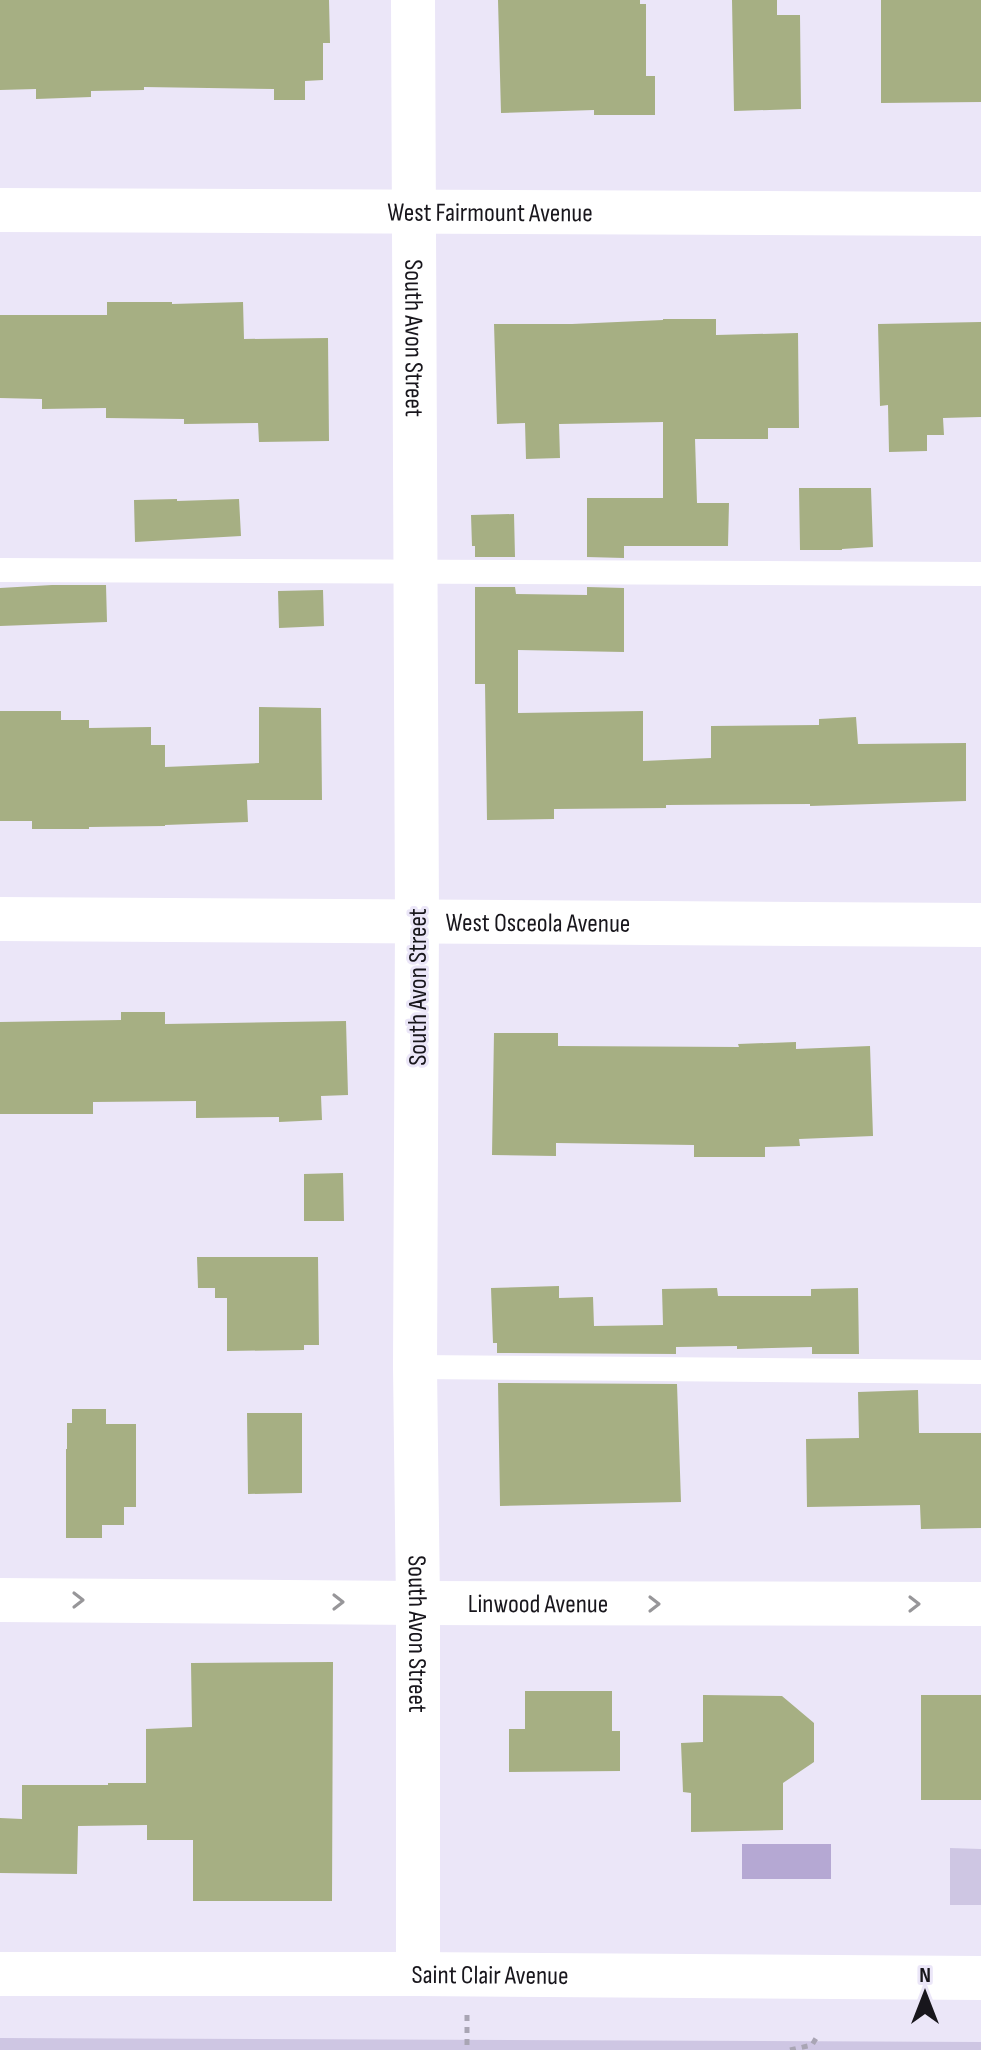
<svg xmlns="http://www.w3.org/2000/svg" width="981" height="2050" font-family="'Sofia Sans Condensed',sans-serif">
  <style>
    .green { fill: #cec6e3 }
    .water { fill: #b5a8d3 }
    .building { fill: #a6af83 }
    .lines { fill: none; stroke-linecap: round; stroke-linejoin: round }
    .path { stroke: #a9a5b4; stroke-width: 5; stroke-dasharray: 6 6; stroke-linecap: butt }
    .service { stroke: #fff; stroke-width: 24 }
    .minor { stroke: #fff; stroke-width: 44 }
    .tertiary { stroke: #fff; stroke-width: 44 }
    .oneway { stroke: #979699 }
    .labels { text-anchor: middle; stroke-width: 6; stroke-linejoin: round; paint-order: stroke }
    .street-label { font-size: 26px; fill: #18161c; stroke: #ebe6f8 }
  </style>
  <rect width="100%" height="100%" fill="#ebe6f8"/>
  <!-- green -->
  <path class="green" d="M 950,1848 L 981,1849 L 981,1905 L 950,1905 Z
    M 0,2038 L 981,2042 L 981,2050 L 0,2050 Z"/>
  <!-- water -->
  <path class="water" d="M 742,1844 L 831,1844 L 831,1879 L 742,1879 Z"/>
  <!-- building -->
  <path class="building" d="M 0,0 L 329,0 L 330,43 L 323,43 L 323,80 L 305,81 L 305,100 L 274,100 L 274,89 L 144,87 L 144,90 L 91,91 L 91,97 L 36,99 L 36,89 L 0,90 Z
    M 498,0 L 640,0 L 640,4 L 646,4 L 646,76 L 655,76 L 655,115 L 594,115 L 594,110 L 501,113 Z
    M 732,0 L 777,0 L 777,15 L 800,15 L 801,109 L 734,111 Z
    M 881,0 L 981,0 L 981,102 L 881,103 Z
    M 107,302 L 172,302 L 172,304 L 243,302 L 244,339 L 328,338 L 329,441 L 259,442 L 258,423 L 184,424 L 184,419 L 106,418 L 106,408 L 42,409 L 42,399 L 0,398 L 0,315 L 107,315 Z
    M 663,319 L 716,319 L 716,335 L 798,333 L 799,428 L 768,428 L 768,439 L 695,439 L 697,503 L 729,503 L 728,546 L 624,546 L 624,558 L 587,557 L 587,498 L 663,498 L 663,422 L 559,424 L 560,458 L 526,459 L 525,423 L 497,424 L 494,324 L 572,324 L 663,320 Z
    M 981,322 L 981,417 L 943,418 L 944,435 L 927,435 L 927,451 L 889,452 L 888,405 L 880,406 L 878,324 Z
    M 799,488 L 871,488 L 873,547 L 842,549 L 842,550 L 800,550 Z
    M 177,499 L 177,501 L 239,499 L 241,536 L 135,542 L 134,500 Z
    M 514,514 L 515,557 L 475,557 L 475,546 L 472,546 L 471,515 Z
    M 52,585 L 106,585 L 107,622 L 0,626 L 0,588 Z
    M 475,587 L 515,587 L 516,594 L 587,595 L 587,587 L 624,588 L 624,652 L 518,650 L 518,713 L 643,711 L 643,761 L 711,758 L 711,726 L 819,725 L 819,719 L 856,717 L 858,744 L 966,743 L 966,801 L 810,806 L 810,804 L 666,805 L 666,808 L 554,809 L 554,819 L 487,820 L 485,684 L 475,684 Z
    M 323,590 L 324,626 L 279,628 L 278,591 Z
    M 259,707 L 321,708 L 322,800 L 247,800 L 248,822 L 165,825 L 165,826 L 89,827 L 89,829 L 32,829 L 32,821 L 0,821 L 0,711 L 61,711 L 61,720 L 89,720 L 89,728 L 151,727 L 151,745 L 165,745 L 165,767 L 259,763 Z
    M 121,1012 L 165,1012 L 165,1024 L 346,1021 L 348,1095 L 321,1096 L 322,1120 L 279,1122 L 279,1117 L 196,1118 L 196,1101 L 93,1102 L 93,1114 L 0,1114 L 0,1022 L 121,1020 Z
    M 494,1033 L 558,1033 L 558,1046 L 739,1047 L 738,1044 L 796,1042 L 796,1049 L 870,1046 L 873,1136 L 799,1139 L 800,1146 L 765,1147 L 765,1157 L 694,1157 L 694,1145 L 556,1143 L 556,1156 L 492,1155 Z
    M 343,1173 L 344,1221 L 304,1221 L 304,1174 Z
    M 197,1257 L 318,1257 L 319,1345 L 304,1345 L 304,1350 L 227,1351 L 227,1298 L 215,1298 L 215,1288 L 198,1288 Z
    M 559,1286 L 559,1298 L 593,1297 L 594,1326 L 663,1325 L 662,1289 L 717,1288 L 718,1296 L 811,1296 L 811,1289 L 858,1288 L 859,1354 L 812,1354 L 812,1347 L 737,1349 L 737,1346 L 676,1347 L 676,1354 L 497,1353 L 497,1343 L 493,1343 L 491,1288 Z
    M 498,1383 L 677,1384 L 681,1502 L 500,1506 Z
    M 918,1390 L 919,1433 L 981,1433 L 981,1528 L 921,1529 L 920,1505 L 807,1507 L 806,1439 L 859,1438 L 858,1392 Z
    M 72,1409 L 106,1409 L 106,1424 L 136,1424 L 136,1507 L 124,1507 L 124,1525 L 102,1525 L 102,1538 L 66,1538 L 66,1449 L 67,1449 L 67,1423 L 72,1423 Z
    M 247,1413 L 302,1413 L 302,1493 L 248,1494 Z
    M 333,1662 L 332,1901 L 193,1901 L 193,1840 L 147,1840 L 147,1825 L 78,1826 L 77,1874 L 0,1873 L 0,1818 L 22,1819 L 22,1785 L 108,1785 L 108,1783 L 146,1783 L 146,1729 L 192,1727 L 191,1663 Z
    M 525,1691 L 612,1691 L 612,1731 L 620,1731 L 620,1771 L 509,1772 L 509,1729 L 525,1729 Z
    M 703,1695 L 782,1696 L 814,1723 L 814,1762 L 783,1783 L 783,1830 L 691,1832 L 691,1793 L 683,1792 L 681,1743 L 703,1742 Z
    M 921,1695 L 981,1695 L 981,1800 L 921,1800 Z"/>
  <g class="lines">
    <!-- path -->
    <path class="path" d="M 467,2015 L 467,2050
      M 790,2050 L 812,2045 L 818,2035"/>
    <!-- service -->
    <path class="service" d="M 0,570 L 981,574
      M 415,1367 L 981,1372"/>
    <!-- minor -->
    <g class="minor">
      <path id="s1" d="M 413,0 L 417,921 L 415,1367 L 418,1603 L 418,1974"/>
      <path id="s2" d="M 0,210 L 981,214"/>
      <path id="s3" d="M 0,919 L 981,925"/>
      <path id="s4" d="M 0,1600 L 418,1603 L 981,1604"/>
    </g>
    <!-- tertiary -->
    <path class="tertiary" id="s5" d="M 0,1974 L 418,1974 L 981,1978"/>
  </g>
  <!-- one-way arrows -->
  <defs><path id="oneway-chevron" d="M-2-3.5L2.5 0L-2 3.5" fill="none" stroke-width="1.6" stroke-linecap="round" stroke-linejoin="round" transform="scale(2)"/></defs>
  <g class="oneway">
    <use href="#oneway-chevron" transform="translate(78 1600)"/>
    <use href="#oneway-chevron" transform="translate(338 1602)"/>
    <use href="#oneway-chevron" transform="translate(654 1604)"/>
    <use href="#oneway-chevron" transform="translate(914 1604)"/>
  </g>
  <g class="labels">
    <!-- street labels -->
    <g class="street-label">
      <text dy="9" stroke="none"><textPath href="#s2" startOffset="490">West Fairmount Avenue</textPath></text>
      <text dy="9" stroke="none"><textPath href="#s1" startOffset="338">South Avon Street</textPath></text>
      <text dy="9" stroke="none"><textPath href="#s3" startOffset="538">West Osceola Avenue</textPath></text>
      <text transform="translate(417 987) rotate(-90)" y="9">South Avon Street</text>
      <text dy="9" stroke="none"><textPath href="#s4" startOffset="538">Linwood Avenue</textPath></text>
      <text dy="9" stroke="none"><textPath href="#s1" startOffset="1634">South Avon Street</textPath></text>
      <text dy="9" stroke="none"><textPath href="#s5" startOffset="490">Saint Clair Avenue</textPath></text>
    </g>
  </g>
  <!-- north arrow -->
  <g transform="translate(925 1994)" stroke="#ebe6f8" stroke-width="6" paint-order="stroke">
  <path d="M0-6L14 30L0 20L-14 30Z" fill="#18161c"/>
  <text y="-12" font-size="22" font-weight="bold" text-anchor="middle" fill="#18161c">N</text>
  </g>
</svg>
